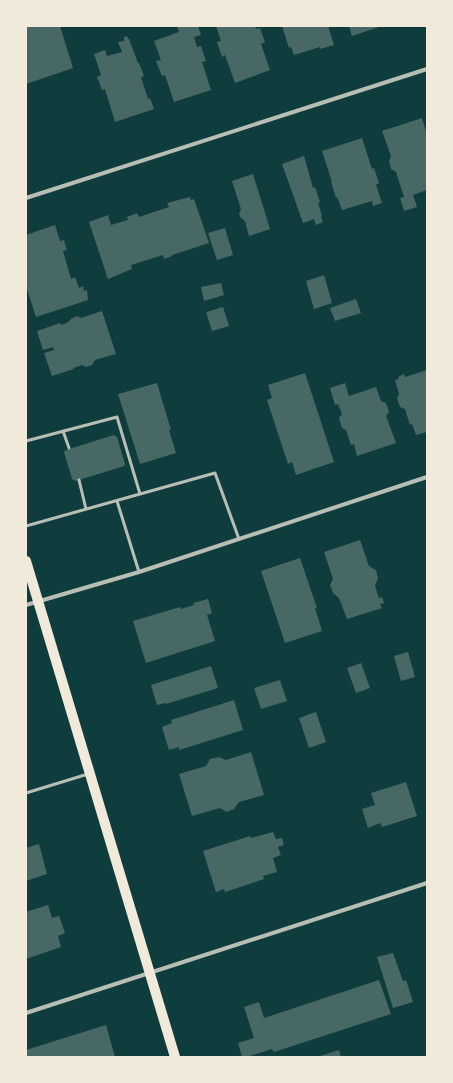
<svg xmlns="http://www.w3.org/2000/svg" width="453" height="1083" font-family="Rubik,sans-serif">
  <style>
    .building { fill: #486865 }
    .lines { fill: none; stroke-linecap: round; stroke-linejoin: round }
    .service { stroke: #b8beb3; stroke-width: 3 }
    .minor { stroke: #b8beb3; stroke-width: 4 }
    .primary { stroke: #f1e9da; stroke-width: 10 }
  </style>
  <rect width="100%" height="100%" fill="#0f3d3e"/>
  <!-- building -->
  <path class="building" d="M 26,26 L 60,26 L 73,68 L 26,84 Z
    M 177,26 L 198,26 L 201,35 L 194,37 L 197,47 L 201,46 L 206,61 L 202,62 L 211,90 L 174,102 L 165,75 L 162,76 L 156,61 L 161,60 L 154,41 L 179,32 Z
    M 216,26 L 255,26 L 256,29 L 260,28 L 265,42 L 261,44 L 270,70 L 235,83 L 225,55 L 222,57 L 217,42 L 221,41 Z
    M 282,26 L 328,26 L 334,45 L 320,49 L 320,47 L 294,55 L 291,47 L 289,48 Z
    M 349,26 L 382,26 L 352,36 Z
    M 127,36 L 128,39 L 129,39 L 138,63 L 139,63 L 144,76 L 141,77 L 148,99 L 150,98 L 154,109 L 115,122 L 105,89 L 102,90 L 97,77 L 101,75 L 94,54 L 105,50 L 107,56 L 122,52 L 118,42 L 124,41 L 124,37 Z
    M 422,118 L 427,135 L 427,190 L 413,195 L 417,207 L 404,211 L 400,198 L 404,197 L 396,172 L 391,169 L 389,161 L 391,156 L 382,131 Z
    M 362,138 L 372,169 L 374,168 L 379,183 L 376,185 L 382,203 L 373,206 L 372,201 L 342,210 L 337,197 L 336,198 L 331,182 L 332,182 L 322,151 Z
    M 304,156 L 313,188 L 315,187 L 320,202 L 318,203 L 322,216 L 321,217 L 323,222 L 316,225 L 314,219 L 303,223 L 282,164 Z
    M 253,174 L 270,229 L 249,236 L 245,221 L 241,218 L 239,214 L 241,209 L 232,181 Z
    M 190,197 L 191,200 L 194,199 L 209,243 L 172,255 L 172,256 L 164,259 L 163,255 L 131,265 L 132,269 L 108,279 L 89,222 L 108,215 L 111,225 L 128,220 L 127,217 L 137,213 L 139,217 L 169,207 L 167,203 Z
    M 55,225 L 60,241 L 64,240 L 65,244 L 67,250 L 63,251 L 71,279 L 75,277 L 79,288 L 83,286 L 84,291 L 87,290 L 88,300 L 36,317 L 26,286 L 26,235 Z
    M 225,228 L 233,255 L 217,260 L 208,233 Z
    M 324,275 L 332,303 L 314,309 L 306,281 Z
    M 221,283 L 224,295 L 204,301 L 201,287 Z
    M 356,299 L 361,313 L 335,321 L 330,308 Z
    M 223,307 L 229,326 L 212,331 L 206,312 Z
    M 102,311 L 116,354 L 95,360 L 92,365 L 86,367 L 82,365 L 73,368 L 74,369 L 52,376 L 44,353 L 54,350 L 53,347 L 43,350 L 37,331 L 60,323 L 61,325 L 67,323 L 71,319 L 77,316 L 81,318 Z
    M 427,370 L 427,432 L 416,435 L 412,424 L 410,425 L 405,409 L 400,407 L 397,398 L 399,394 L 395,380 L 399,379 L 398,377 L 404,374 L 405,377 Z
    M 305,373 L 334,462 L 296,475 L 292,462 L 288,464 L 267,400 L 272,398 L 268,385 Z
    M 157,383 L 171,430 L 169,430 L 176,453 L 140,464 L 118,394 Z
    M 345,383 L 349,396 L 376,387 L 381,401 L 386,403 L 389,412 L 386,416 L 396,443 L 357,456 L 354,444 L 351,445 L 346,430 L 342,428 L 339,418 L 342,414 L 338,404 L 335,405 L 330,388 Z
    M 114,435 L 117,437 L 125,464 L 124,466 L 79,480 L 76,481 L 72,479 L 64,452 L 66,450 Z
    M 360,540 L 369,566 L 376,570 L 378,578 L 375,586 L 379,598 L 382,597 L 384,603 L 380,604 L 382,608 L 347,619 L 339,598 L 333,593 L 330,585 L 333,579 L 324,552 Z
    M 300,558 L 317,608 L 315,608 L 322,631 L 285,643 L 261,571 Z
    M 208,599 L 212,613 L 207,615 L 215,641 L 146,663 L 133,621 L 180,607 L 181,609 L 194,605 L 193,603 Z
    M 408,652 L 415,677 L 401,681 L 394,656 Z
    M 361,663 L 370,688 L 356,693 L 347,668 Z
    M 211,666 L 218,688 L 166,704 L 166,703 L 157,705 L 151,685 Z
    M 280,680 L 287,701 L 261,709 L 254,688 Z
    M 234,700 L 243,730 L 179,750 L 179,747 L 169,750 L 162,727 L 172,723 L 171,720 Z
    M 316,712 L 326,742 L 309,748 L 299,718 Z
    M 251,752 L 264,795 L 239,802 L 234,809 L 227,812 L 220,808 L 192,816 L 179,774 L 206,766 L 210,759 L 219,757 L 226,760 Z
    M 406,782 L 417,816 L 382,827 L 380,823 L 368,828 L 362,809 L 375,805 L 371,793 Z
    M 273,832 L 276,839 L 282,838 L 284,845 L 278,847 L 281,855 L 273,858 L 277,872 L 263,876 L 264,879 L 225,892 L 224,889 L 216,892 L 203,851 L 250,836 L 251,838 Z
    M 39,844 L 47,874 L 26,881 L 26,848 Z
    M 48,905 L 52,918 L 59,916 L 65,933 L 58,936 L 61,947 L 26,959 L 26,912 Z
    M 393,953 L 403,981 L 406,980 L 413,1002 L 393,1008 L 377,957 Z
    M 379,980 L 391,1014 L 274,1052 L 272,1049 L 247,1057 L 242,1057 L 238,1043 L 254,1038 L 244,1007 L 259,1002 L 264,1018 Z
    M 106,1025 L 115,1057 L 26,1057 L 26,1050 Z
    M 339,1050 L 341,1057 L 317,1057 Z"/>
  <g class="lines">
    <!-- service -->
    <path class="service" d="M 63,431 L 69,448
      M 26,441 L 117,417 L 140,494 L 26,526
      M 79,480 L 86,509
      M 140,494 L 215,473 L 239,539
      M 117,501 L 139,572
      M 26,793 L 88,774"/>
    <!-- minor -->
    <path class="minor" d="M 26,198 L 427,69
      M 26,605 L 139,572 L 427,477
      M 26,1013 L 427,883"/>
    <!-- primary -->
    <path class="primary" d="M 26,561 L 175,1057"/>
  </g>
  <!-- border -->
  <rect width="453" height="1083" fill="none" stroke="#f1e9da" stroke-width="54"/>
</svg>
